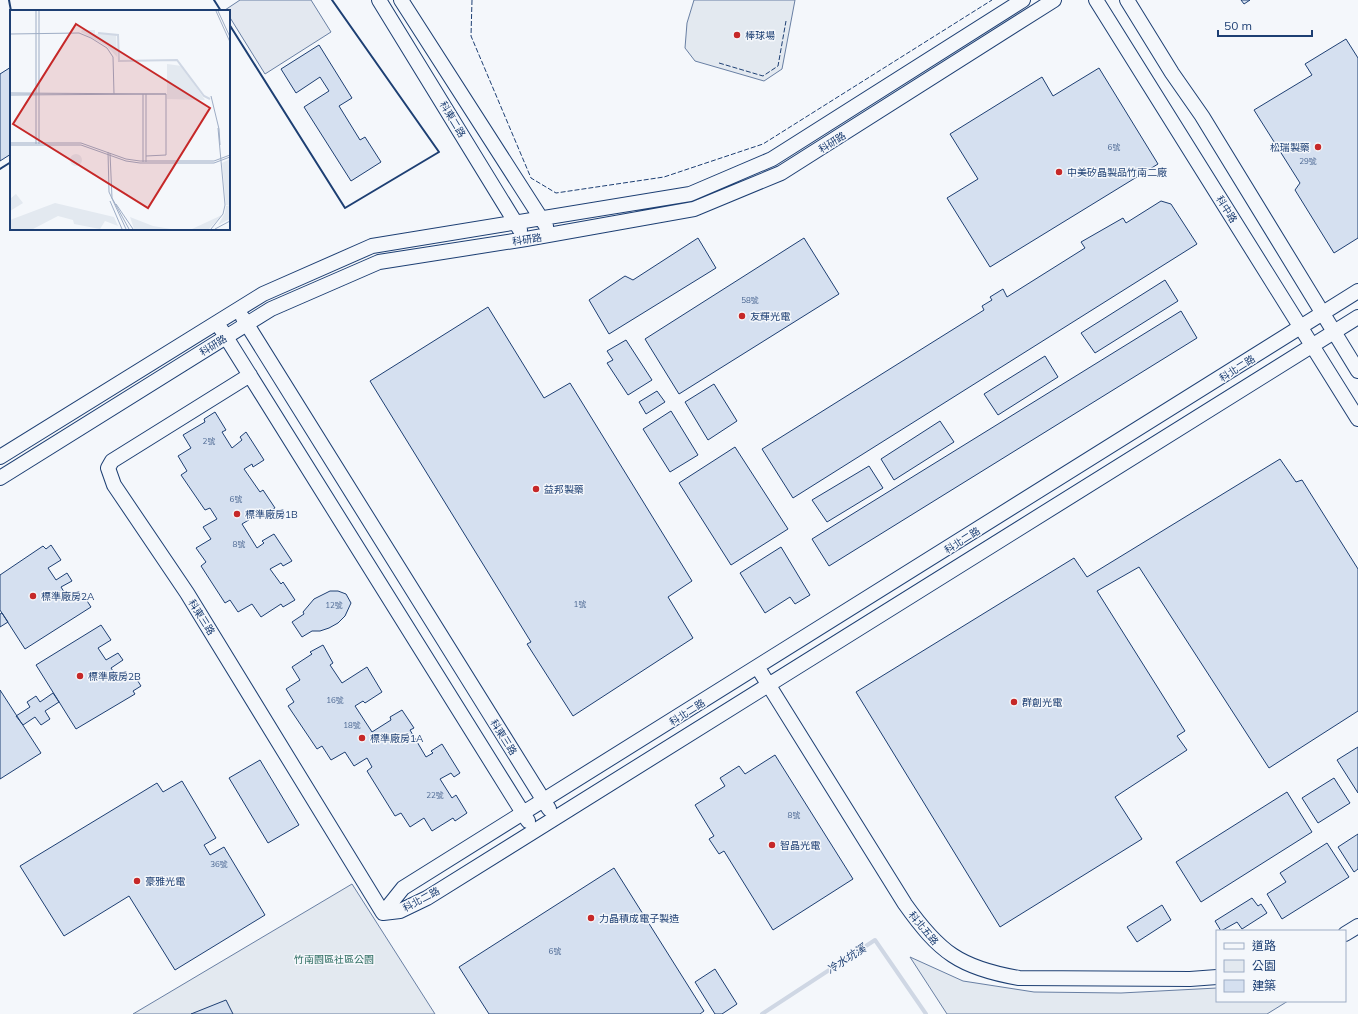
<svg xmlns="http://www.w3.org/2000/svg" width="1358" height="1014" font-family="Mulish,'Noto Sans TC',sans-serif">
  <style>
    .green { fill: #e3e9f0; stroke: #687fa3 }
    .parking { fill: #e3e8f0; stroke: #687fa3 }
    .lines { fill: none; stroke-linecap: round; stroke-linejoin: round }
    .stream { stroke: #cfd7e4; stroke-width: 4 }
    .building { fill: #d5e0f0; stroke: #1d3f73 }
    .minor-casing { stroke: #1d3f73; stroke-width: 16 }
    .minor { stroke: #f4f7fb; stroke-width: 14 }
    .fence { stroke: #1d3f73; stroke-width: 1; stroke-dasharray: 5 2; stroke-linecap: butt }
    .wall { stroke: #1d3f73; stroke-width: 2 }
    .poi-dot { fill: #c62828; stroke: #f4f7fb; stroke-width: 1.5 }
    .labels { text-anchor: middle; stroke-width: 3; stroke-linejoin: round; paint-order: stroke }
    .number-label { font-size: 8px; fill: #4b6792 }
    .poi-label { font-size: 10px; fill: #1d3f73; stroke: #f4f7fb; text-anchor: start }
    .street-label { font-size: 10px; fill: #1d3f73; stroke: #f4f7fb }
    .park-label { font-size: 10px; fill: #2c6c60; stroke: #f4f7fb }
    .water-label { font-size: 11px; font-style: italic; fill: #1d3f73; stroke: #f4f7fb }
    .inset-river { fill: none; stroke: #cfd7e4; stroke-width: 2 }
    .inset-road { fill: none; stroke: #9eadc5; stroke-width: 1 }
    .view { fill: #c62828; fill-opacity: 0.15; stroke: #c62828; stroke-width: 2 }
    .inset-edge { fill: none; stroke: #1d3f73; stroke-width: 2 }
  </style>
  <rect width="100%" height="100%" fill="#f4f7fb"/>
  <!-- green -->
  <path class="green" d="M 694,0 L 795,0 L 782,69 L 764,81 L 695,61 L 685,48 L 687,23 Z
    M 352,884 L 435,1014 L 133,1014 Z
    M 910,957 L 963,981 L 1034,992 L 1121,993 L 1217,988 L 1217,1001 L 1288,1001 L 1267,1014 L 947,1014 Z"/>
  <!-- parking -->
  <path class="parking" d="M 240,0 L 311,0 L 331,32 L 265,74 L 229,16 L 229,11 L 225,10 Z"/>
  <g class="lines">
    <!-- stream -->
    <path class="stream" d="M 762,1014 L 875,940 L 926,1014"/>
  </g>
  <!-- building -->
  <path class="building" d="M 1241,0 L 1250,0 L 1244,4 Z
    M 1346,39 L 1358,58 L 1358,238 L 1334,253 L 1295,190 L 1300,183 L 1254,110 L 1312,75 L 1305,64 Z
    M 319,45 L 352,98 L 339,106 L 360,140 L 365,137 L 381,162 L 351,181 L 304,107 L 329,91 L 320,77 L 296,93 L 281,69 Z
    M 11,67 L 11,154 L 0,161 L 0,74 Z
    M 1099,68 L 1158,164 L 990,267 L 947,198 L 978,179 L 950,134 L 1042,77 L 1053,96 Z
    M 1161,201 L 1171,204 L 1197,244 L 793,498 L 762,449 L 984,310 L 982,306 L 992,300 L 990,297 L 1003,289 L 1007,297 L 1085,248 L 1081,242 L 1123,218 L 1126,223 Z
    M 698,238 L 716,268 L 609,334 L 589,300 L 625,276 L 633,280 Z
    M 804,238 L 839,294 L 679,394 L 645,339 Z
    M 1165,280 L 1178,301 L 1095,353 L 1081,333 Z
    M 488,307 L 544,398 L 570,383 L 692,581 L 668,597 L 693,638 L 573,716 L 527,644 L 531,642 L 370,381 Z
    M 1181,311 L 1197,338 L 829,566 L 812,539 Z
    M 626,340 L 652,380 L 628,395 L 607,363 L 613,360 L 607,351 Z
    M 1045,356 L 1058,377 L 998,415 L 984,394 Z
    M 714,384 L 737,421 L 708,440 L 685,402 Z
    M 657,391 L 665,402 L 646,414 L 639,402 Z
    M 671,411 L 698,455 L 670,472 L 643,429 Z
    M 215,412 L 226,430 L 222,432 L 232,448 L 242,440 L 240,437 L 246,432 L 264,460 L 253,467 L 252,464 L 244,469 L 260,492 L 263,490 L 275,508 L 264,515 L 262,512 L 242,524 L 257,548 L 264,543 L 262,541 L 274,534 L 292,561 L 283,566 L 281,563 L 270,569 L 281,584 L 283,582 L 295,600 L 283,607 L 281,604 L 261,617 L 252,604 L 238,612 L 230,600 L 225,603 L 201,566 L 206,562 L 196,548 L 211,539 L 203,527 L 217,519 L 210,508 L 205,510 L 181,475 L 187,471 L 178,456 L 191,448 L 183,435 L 205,422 L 204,419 Z
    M 940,421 L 954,442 L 894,480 L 881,459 Z
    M 735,447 L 788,529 L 731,565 L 679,483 Z
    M 1280,459 L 1296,482 L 1302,480 L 1358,569 L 1358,711 L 1269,768 L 1139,567 L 1097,591 L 1185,731 L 1177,736 L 1187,750 L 1115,797 L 1142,839 L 1000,927 L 856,692 L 1074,558 L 1087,577 Z
    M 869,466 L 883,488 L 827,522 L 812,500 Z
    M 51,545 L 61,560 L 48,568 L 56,580 L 67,573 L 72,581 L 61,587 L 69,600 L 82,593 L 91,607 L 25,649 L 0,610 L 0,575 L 43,546 L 46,549 Z
    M 781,547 L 810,595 L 795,604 L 790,597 L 765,613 L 740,573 Z
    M 330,591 L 338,591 L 346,594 L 351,603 L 345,616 L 338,623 L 329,628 L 320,631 L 312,631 L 302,637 L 292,622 L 304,614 L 303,612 L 314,599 Z
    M 2,613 L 8,622 L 0,627 L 0,614 Z
    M 101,625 L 111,640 L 98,648 L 106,660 L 118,653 L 123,660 L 111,668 L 119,680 L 132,672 L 141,686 L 133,691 L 135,694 L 76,729 L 36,665 Z
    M 323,645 L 333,663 L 330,665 L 342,683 L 367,667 L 382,692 L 365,703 L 363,701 L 355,706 L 372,732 L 391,720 L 390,717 L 402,710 L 414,728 L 410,730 L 426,757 L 433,753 L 431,751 L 442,744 L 460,773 L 454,777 L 451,773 L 440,779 L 452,798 L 456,795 L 467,813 L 455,821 L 453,818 L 432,831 L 424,818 L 410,827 L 401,813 L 395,816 L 367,771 L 372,767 L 367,758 L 354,766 L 345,752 L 331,760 L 322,746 L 317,749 L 288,706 L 294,702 L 286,689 L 300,680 L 292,667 L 312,654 L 310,652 Z
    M 0,690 L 41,753 L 0,779 Z
    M 53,693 L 59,702 L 45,711 L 50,719 L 41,725 L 35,717 L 23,725 L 16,716 L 30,707 L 27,702 L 36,696 L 40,702 Z
    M 1358,747 L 1358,793 L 1337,760 Z
    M 775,755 L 853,879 L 773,930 L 724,851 L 719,854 L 709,839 L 714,836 L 695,805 L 725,786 L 720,778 L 739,766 L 745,774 Z
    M 260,760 L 299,825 L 268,843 L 229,778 Z
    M 1334,778 L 1350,803 L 1318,823 L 1302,798 Z
    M 182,781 L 216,838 L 204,845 L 210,855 L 224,847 L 265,915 L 175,970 L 129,896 L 64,936 L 20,866 L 157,783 L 163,792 Z
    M 1287,792 L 1312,832 L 1201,902 L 1176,862 Z
    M 1358,834 L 1358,869 L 1354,872 L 1338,847 Z
    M 1327,843 L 1349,877 L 1282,919 L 1267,894 L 1286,882 L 1280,873 Z
    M 614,868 L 704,1011 L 700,1014 L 489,1014 L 459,967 Z
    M 1252,898 L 1258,906 L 1261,904 L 1267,913 L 1242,929 L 1237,922 L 1221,931 L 1215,921 Z
    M 1162,905 L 1171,920 L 1137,942 L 1127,927 Z
    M 715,969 L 737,1004 L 722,1014 L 715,1014 L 695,982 Z
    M 226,1000 L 233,1014 L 191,1014 Z"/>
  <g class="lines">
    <!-- minor casing -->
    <g class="minor-casing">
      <path id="minor" d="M 379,0 L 520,230
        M 401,0 L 546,226
        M 1096,0 L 1358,419
        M 1127,0 L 1172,73 L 1202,116 L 1358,371
        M 243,318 L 549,809
        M 221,329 L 528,821
        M 250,375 L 112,461 L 108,468 L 114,485 L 187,593 L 383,913
        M 0,457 L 263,294 L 372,246 L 690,194 L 772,159 L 1023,0
        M 0,478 L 271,309 L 379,262 L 526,239 L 694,209 L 781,173 L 1054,0
        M 758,668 L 905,904 C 939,952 960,968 1019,978 L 1190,979 L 1217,977
        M 383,913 L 403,888 L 1358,291
        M 383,913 L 400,911 L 427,898 L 1358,317
        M 1345,934 L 1358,926"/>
    </g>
    <!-- minor -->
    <use href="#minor" class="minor"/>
    <!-- fence -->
    <path class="fence" d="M 472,0 L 471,36 L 531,178 L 556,193 L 664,177 L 763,144 L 992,0
      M 719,63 L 763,76 L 778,66 L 786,21"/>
    <!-- wall -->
    <path class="wall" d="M 9,0 L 11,11
      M 214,0 L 221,11
      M 229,24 L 345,208 L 439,152 L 332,0
      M 0,169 L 11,162"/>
  </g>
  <!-- markers -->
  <g class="poi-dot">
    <circle cx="737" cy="35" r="4"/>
    <circle cx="1318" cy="147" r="4"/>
    <circle cx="1059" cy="172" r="4"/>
    <circle cx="742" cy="316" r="4"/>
    <circle cx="536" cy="489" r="4"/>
    <circle cx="237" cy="514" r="4"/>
    <circle cx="33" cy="596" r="4"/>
    <circle cx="80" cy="676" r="4"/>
    <circle cx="1014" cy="702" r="4"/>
    <circle cx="362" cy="738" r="4"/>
    <circle cx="772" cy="845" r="4"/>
    <circle cx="137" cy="881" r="4"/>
    <circle cx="591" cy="918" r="4"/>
  </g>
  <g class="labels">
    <!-- number labels -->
    <g class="number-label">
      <text x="1114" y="150">6號</text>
      <text x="1308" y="164">29號</text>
      <text x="750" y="303">58號</text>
      <text x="209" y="444">2號</text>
      <text x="236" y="502">6號</text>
      <text x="239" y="547">8號</text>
      <text x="580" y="607">1號</text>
      <text x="334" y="608">12號</text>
      <text x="335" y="703">16號</text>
      <text x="352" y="728">18號</text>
      <text x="435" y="798">22號</text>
      <text x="794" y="818">8號</text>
      <text x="219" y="867">36號</text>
      <text x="555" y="954">6號</text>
    </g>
    <!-- poi labels -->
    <g class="poi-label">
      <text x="745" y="39">棒球場</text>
      <text x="1310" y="151" text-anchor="end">松瑞製藥</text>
      <text x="1067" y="176">中美矽晶製品竹南二廠</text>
      <text x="750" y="320">友輝光電</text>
      <text x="544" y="493">益邦製藥</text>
      <text x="245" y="518">標準廠房1B</text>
      <text x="41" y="600">標準廠房2A</text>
      <text x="88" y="680">標準廠房2B</text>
      <text x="1022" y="706">群創光電</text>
      <text x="370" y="742">標準廠房1A</text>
      <text x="780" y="849">智晶光電</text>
      <text x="145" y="885">豪雅光電</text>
      <text x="599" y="922">力晶積成電子製造</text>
    </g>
    <!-- street labels -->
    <g class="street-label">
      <text transform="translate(453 119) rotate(59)" y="4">科東二路</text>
      <text transform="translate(832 142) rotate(-32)" y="4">科研路</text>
      <text transform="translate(1227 209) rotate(58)" y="4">科中路</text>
      <text transform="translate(527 239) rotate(-9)" y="4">科研路</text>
      <text transform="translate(213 345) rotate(-32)" y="4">科研路</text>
      <text transform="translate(1237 368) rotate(-32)" y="4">科北二路</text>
      <text transform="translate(962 540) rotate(-32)" y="4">科北二路</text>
      <text transform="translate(202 617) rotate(58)" y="4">科東三路</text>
      <text transform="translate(687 712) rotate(-32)" y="4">科北二路</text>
      <text transform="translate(504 737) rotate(58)" y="4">科東三路</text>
      <text transform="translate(421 899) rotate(-28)" y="4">科北二路</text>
      <text transform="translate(924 928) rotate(50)" y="4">科北五路</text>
    </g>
    <!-- park labels -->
    <g class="park-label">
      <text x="334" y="963">竹南園區社區公園</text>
    </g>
    <!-- water labels -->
    <g class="water-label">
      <text transform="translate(846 959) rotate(-33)" y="4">冷水坑溪</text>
    </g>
  </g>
  <!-- overview -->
  <g transform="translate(10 10)">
    <rect width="220" height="220" fill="#f4f7fb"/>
    <path d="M 72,20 L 85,20 L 85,24 L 106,24 L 107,47 L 97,36 L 71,22 ZM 157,54 L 172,56 L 195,90 L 157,89 ZM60 150a6 6 0 1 1 12 0a6 6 0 1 1-12 0ZM 220,149 L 220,195 L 216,195 L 212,153 ZM 6,184 L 13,193 L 0,201 L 0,189 ZM 45,193 L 104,207 L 108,216 L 95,211 L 90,219 L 64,214 L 63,210 L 48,206 L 23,219 L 0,219 L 0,210 ZM 220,195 L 220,209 L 208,215 L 215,203 L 216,196 ZM 212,205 L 199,219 L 182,219 ZM 120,207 L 143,216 L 161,219 L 124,219 Z" fill="#e3e9f0"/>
    <path class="inset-river" d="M 88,23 L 108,25 L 109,51 L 167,50 L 194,86 L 200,89"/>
    <path class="inset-road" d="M 26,1 L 26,134M 206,1 L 220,32M 208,1 L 220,27M 0,24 L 69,23 L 81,28 L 97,38 L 103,47 L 104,84M 0,83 L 156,84M 133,84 L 133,152M 136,84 L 136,152M 0,85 L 156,84M 201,86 L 209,119 L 210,135M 0,133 L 71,133 L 116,149 L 130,151 L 204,151 L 220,145M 29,134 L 29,1M 0,135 L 71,135 L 116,151 L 130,153 L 204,153 L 220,147M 98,142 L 99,182 L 116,219M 100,143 L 102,188 L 119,219M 136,146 L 156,145 L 156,84M 100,191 L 112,219M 106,194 L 123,219M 201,219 L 213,204 L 215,195 L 208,118M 205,219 L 220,211"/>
    <path class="view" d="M 66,14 L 200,98 L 138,198 L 3,114 Z"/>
    <rect width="220" height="220" class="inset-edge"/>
  </g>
  <!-- legend -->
  <rect x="1216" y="930" width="130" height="72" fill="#f4f7fb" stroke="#9eadc5"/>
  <rect x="1224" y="943" width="20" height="6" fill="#f4f7fb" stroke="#9eadc5"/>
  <text x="1252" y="950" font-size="12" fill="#1d3f73">道路</text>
  <rect x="1224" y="960" width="20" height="12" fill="#e3e9f0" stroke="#9eadc5"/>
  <text x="1252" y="970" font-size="12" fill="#1d3f73">公園</text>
  <rect x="1224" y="980" width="20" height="12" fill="#d5e0f0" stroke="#9eadc5"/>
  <text x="1252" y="990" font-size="12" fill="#1d3f73">建築</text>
  <!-- scale -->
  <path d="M1218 30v6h94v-6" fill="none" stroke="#1d3f73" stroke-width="2"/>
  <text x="1224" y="30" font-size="12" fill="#1d3f73" stroke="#f4f7fb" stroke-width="3" paint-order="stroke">50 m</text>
</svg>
